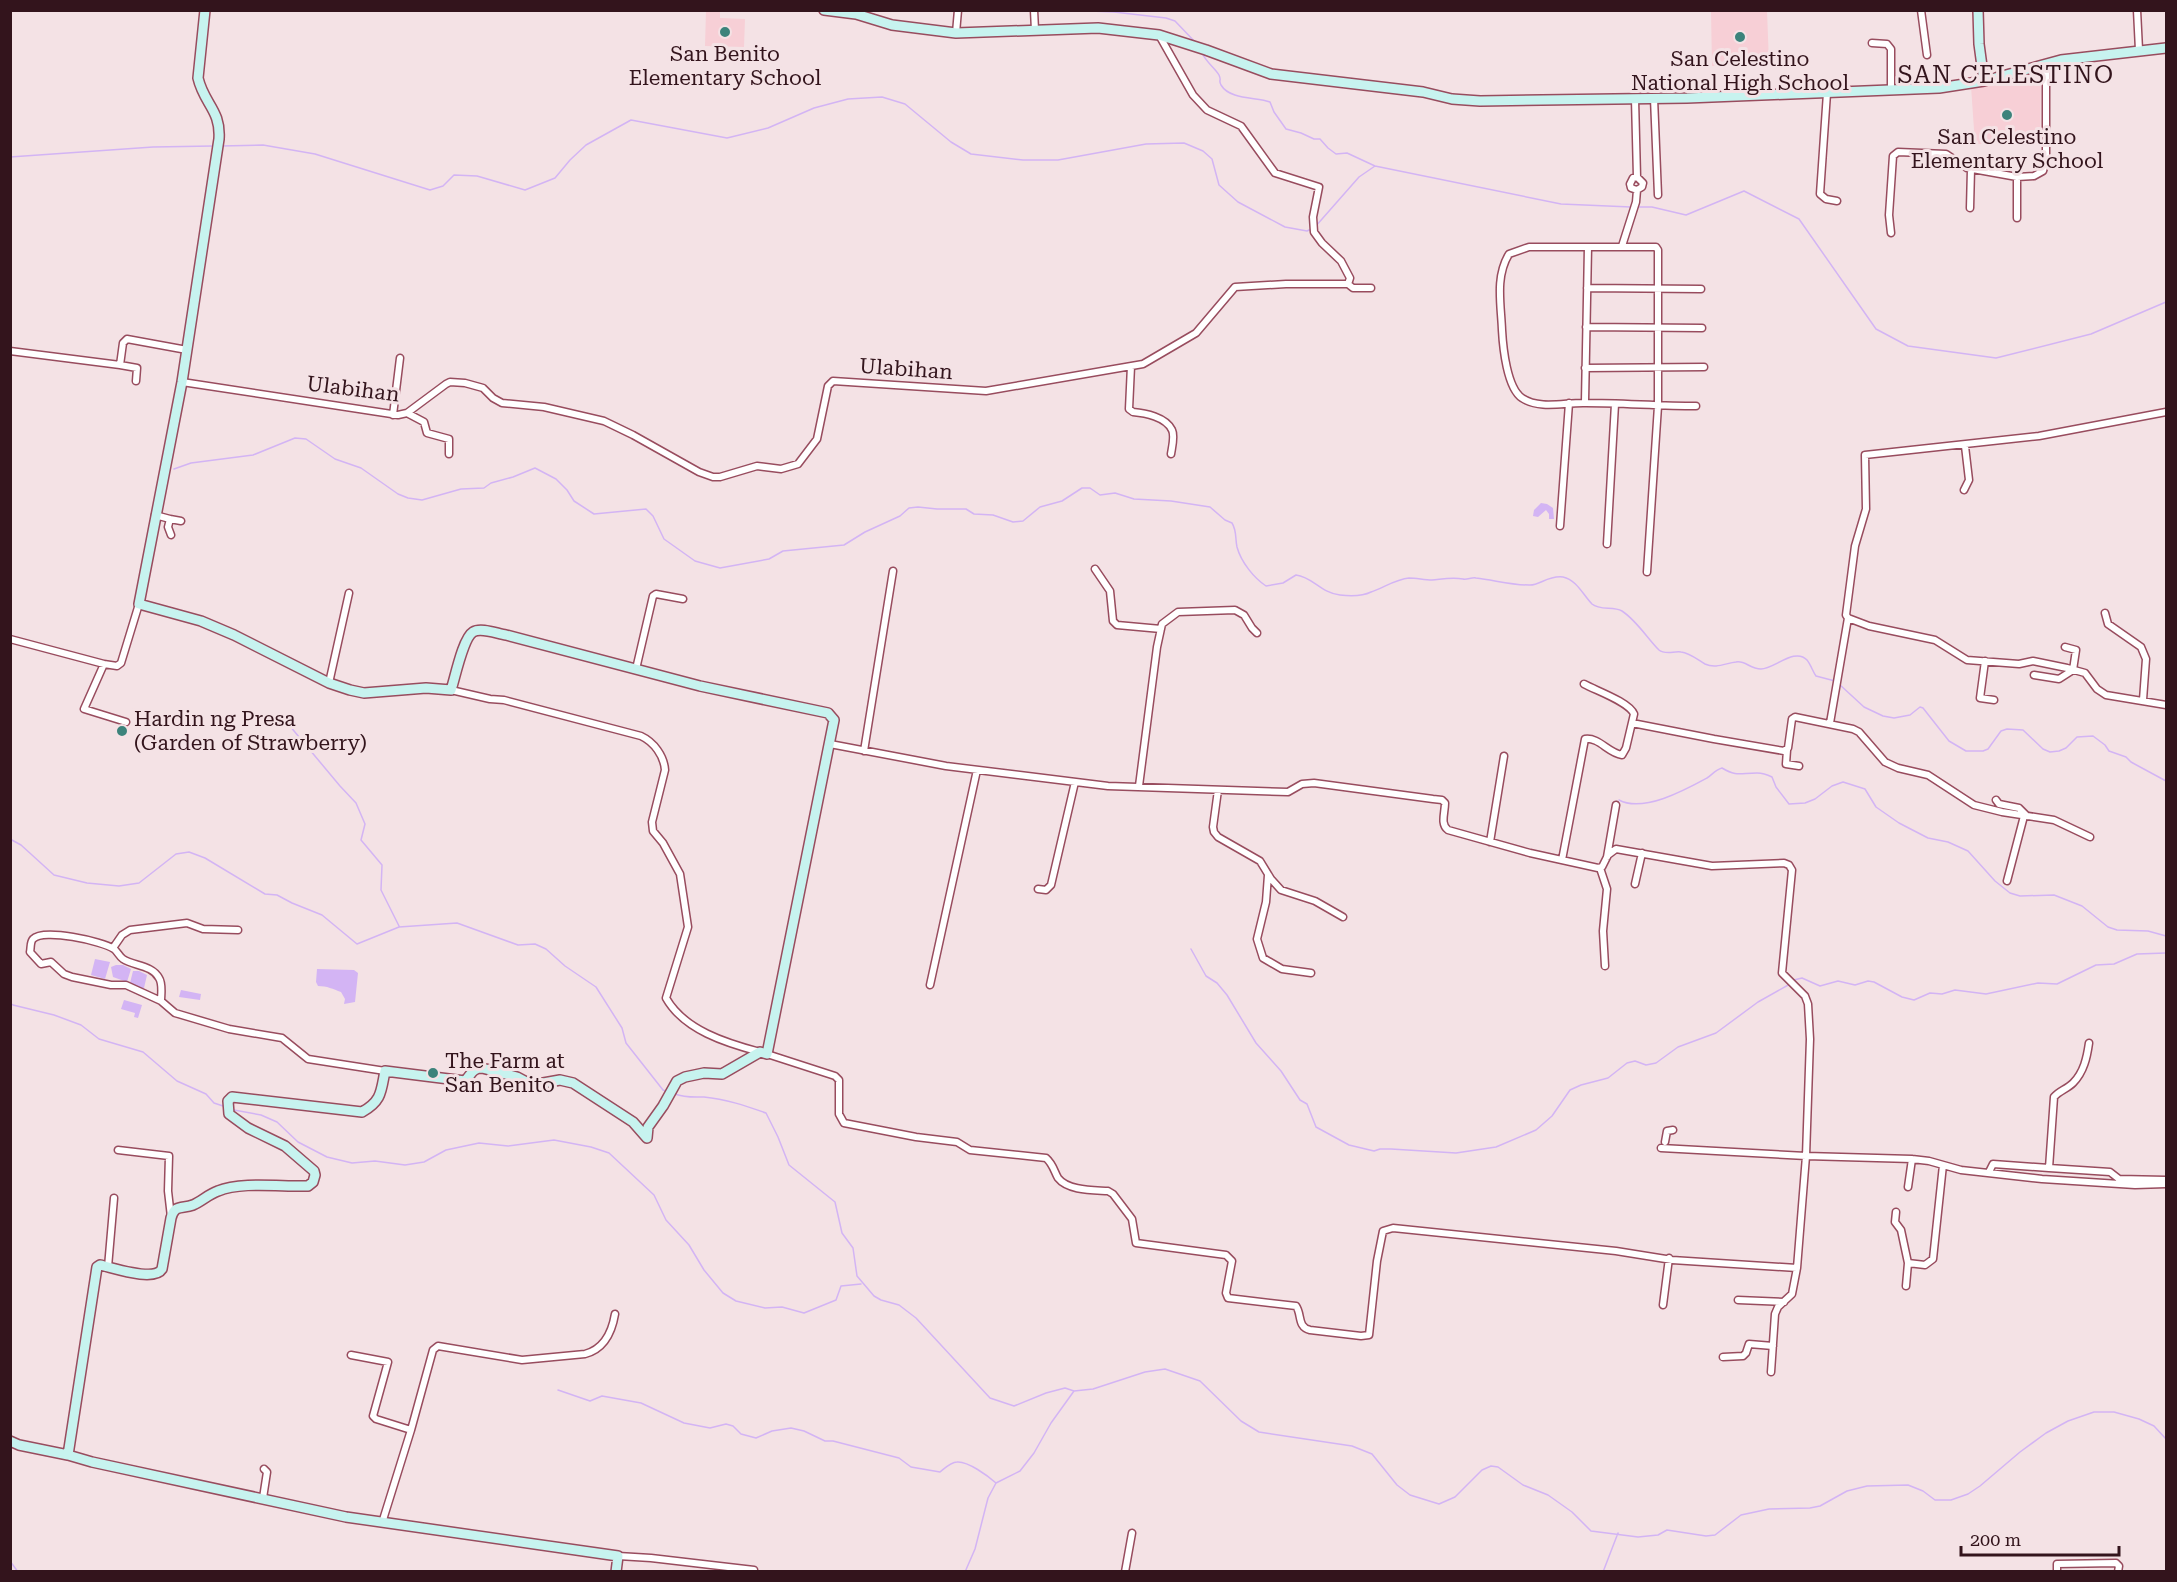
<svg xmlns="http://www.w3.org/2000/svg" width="2177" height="1582" font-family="'Roboto Serif',serif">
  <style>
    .built { fill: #f7cfd6 }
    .water { fill: #d3b4f4 }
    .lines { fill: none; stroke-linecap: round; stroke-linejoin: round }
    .stream { stroke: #d3b4f4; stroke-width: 1.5 }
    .street-casing { stroke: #984c5e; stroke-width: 9 }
    .secondary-casing { stroke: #984c5e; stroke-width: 12 }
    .street { stroke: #fff; stroke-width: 6 }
    .secondary { stroke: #c7f3ef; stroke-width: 9 }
    .poi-dot { fill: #3c837b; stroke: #f4e2e5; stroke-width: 2 }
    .labels { text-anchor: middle; stroke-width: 6; stroke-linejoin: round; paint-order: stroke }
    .poi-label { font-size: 21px; fill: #33141c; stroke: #f4e2e5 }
    .street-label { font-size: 21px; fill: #33141c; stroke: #f4e2e5 }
    .quarter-label { font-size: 24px; letter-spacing: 1.5px; fill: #33141c; stroke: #f4e2e5 }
  </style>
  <rect width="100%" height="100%" fill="#f4e2e5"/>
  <!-- built -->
  <path class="built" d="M 706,11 L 720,11 L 720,18 L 745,19 L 744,47 L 705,46 Z
    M 1711,11 L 1767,11 L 1769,63 L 1712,66 Z
    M 2041,69 L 2040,144 L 1975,144 L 1971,86 Z"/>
  <!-- water -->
  <path class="water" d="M 1541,503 L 1547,504 L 1553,508 L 1554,519 L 1549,519 L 1549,514 L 1546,510 L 1538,517 L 1533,516 L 1534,510 Z
    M 95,959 L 110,962 L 105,979 L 91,975 Z
    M 116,965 L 123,965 L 131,969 L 127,982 L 113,977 L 111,967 Z
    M 317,969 L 354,970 L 358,973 L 355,1002 L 344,1004 L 345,999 L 341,992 C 333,989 327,986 318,986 L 316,982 Z
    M 133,971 L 139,971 L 147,975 L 144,988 L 141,989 L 130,983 Z
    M 181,990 L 201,994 L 200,1000 L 179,997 Z
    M 124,1000 L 142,1005 L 138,1018 L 134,1017 L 135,1013 L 121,1009 Z"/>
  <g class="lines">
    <!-- stream -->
    <path class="stream" d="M 1066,10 L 1114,12 L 1166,18 L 1175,21 L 1196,43
      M 1202,53 C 1206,62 1215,68 1219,75 C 1222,82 1218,79 1221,85 C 1230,100 1256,97 1270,102 L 1274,112 L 1286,129 L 1301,133 L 1314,139 L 1320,139 L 1328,148 L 1336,154 L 1347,153 L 1375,166 L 1561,204 L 1631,207
      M 221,146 L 263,145 L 315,154 L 430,190 L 443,186 L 454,175 L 477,176 L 525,190 L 555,178 L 570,160 L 586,145 L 631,120 L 727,138 L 768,128 L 814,108 L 848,99 L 882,97 L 905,104 L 951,142 L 971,154 L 1023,160 L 1058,160 L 1146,144 L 1184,143 L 1203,151 L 1212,159 L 1219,185 L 1238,202 L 1285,227 L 1307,231 L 1311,229
      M 10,157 L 153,147 L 213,146
      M 1636,207 L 1652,207 L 1686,215 L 1744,191 L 1799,219 L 1876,329 L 1908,346 L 1996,358 L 2091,334 L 2166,302
      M 1315,227 L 1359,177 L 1375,166
      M 174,469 L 191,463 L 253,455 L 295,438 L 306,439 L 335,459 L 361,468 L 398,494 L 408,498 L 422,500 L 461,489 L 484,488 L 491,483 L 513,477 L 535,468 L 556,479 L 567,490 L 574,501 L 594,514 L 646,509 L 653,516 L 664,539 L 695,561 L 720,568 L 769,559 L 783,551 L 844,545 L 865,532 L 900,516 L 909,508 L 918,507 L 937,509 L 966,509 L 974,514 L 993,515 L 1013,522 L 1023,521 L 1040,507 L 1062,501 L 1082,488 L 1090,488 L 1100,495 L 1115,493 L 1134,499 L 1171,501 L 1210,507 L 1225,520 L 1232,523 C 1237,531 1235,538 1237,547 C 1241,562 1254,578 1266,586 L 1283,583 L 1296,575 C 1313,577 1321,593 1340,595 C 1349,596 1363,596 1371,592 C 1383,588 1396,579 1409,578 C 1417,578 1424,580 1432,580 C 1443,579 1452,577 1463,579 C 1467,580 1472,577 1476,578 C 1494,580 1511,585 1529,585 C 1539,586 1548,575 1563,577 C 1577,580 1583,595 1592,604 C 1600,611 1613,606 1622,611 C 1636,620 1648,639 1659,650 C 1665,655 1674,651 1681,652 C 1690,653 1698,660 1705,664 C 1716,669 1726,663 1736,662 C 1745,660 1750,669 1761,669 C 1774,669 1795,647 1807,660 C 1811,665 1813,672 1816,676 L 1835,681
      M 1839,684 L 1864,707 L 1883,716 L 1894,718 L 1910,715 L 1920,707 L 1923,708 L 1949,741 L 1966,751 L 1983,751 L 1988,749 L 2001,731 L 2007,729 L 2023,730 L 2043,749 L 2050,752 L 2059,751 L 2066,748 L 2077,737 L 2093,736 L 2105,745 L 2109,751 L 2126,757 L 2131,762 L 2166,781
      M 279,713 L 340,786 L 356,803 L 365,824 L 361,840 L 382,865 L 381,890 L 399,926
      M 1619,800 C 1643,813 1685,790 1707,778 C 1712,775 1715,770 1722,768 C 1737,777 1740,773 1757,773 C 1761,773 1768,775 1772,777 L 1776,787 L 1789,804 L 1805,803 L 1815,799 L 1832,786 L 1843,782 L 1865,789 L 1876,807 L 1899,823 L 1928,838 L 1948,842 L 1968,851 L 1995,881 L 2010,893 L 2020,896 L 2054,895 L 2082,906 L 2108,927 L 2117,930 L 2148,931 L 2166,936
      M 10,839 L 21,845 L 54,875 L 87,883 L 119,886 L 139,883 L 176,854 L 189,852 L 205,858 L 265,894 L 277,895 L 292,903 L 322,915 L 357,944 L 399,927 L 457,923 L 518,945 L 535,944 L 546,949 L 565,966 L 596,987 L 622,1028 L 626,1043 L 663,1090 L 668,1092
      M 1191,949 L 1206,976 L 1217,983 L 1227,995 L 1256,1043 L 1281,1071 L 1300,1100 L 1307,1104 L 1316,1127 L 1349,1145 L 1374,1151 L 1380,1149 L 1391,1149 L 1456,1153 L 1496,1147 L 1536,1130 L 1552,1116 L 1570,1090 L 1581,1085 L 1608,1078 L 1627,1063 L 1635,1061 L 1646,1065 L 1656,1063 L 1678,1047 L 1716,1033 L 1758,1002 L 1790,984
      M 1794,980 L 1802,978 L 1820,986 L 1838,981 L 1855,985 L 1868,981 L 1874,982 L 1902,997 L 1914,1000 L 1930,993 L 1942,994 L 1955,990 L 1986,994 L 2038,983 L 2057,984 L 2096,965 L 2114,964 L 2137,954 L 2166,953
      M 10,1003 L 13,1005 L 54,1015 L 81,1025 L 99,1039 L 143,1052 L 177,1081 L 206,1094 L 214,1103 L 223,1106
      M 675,1094 C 685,1098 694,1097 704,1097 C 726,1099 746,1106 766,1113 L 778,1137 L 789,1165 L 835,1202 L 842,1233 L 853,1248 L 857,1276 L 874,1296 L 881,1300 L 899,1305 L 916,1318 L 990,1398 L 1014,1406 L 1046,1393 L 1065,1388 L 1074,1391 L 1093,1389 L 1145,1372 L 1165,1369 L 1200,1381 L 1241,1421 L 1259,1432 L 1352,1446 L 1372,1454 L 1397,1485 L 1410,1495 L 1439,1504 L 1455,1497 L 1482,1470 L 1491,1466 L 1498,1467 L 1523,1485 L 1548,1495 L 1572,1512 L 1591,1531 L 1638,1537 L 1658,1535 L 1667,1530 L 1706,1536 L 1715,1535 L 1741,1515 L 1769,1509 L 1810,1508 L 1820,1506 L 1847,1491 L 1867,1486 L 1908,1485 L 1923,1491 L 1935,1500 L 1951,1500 L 1968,1494 L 1980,1486 L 2020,1452 L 2046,1433 L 2068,1421 L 2094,1412 L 2114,1412 L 2139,1419 L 2154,1426 L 2166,1439
      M 234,1110 L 261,1115 L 277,1122 L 298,1142 L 327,1157 L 352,1163 L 375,1161 L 405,1165 L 424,1162 L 446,1150 L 479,1143 L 508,1146 L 554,1140 L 591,1147 L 609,1153 L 654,1195 L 666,1220 L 689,1245 L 704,1270 L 723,1293 L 736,1301 L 765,1308 L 782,1307 L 804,1313 L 836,1300 L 841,1286 L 861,1284
      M 558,1390 L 590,1401 L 602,1396 L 641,1403 L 684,1423 L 710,1428 L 726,1424 L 733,1426 L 741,1434 L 756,1438 L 772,1431 L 791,1428 L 804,1431 L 825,1441 L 833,1441 L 899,1458 L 911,1467 L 940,1472 C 945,1468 951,1462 957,1462 C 968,1461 988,1476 996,1483
      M 10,1561 L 18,1572
      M 965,1572 L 975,1549 L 988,1498 L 996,1483 L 1020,1471 L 1034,1453 L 1051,1423 L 1074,1391
      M 1603,1572 L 1618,1533"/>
    <!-- street casing -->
    <g class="street-casing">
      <path id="street" d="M 1034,10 L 1035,30
        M 1921,10 L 1927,55
        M 2137,10 L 2139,50
        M 956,33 L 958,10
        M 1872,43 L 1887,44 L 1891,49 L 1891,90
        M 1827,93 L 1820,194 L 1826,199 L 1837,201
        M 1654,98 L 1658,195
        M 1635,99 L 1637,177 L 1643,183 L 1642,187 L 1637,190 L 1631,188 L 1630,184 L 1633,178 L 1637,177
        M 2017,177 L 2017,218
        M 1970,208 L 1971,169
        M 1891,233 L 1889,215 L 1893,156 L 1898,152 L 1946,154 L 1967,168 L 2017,177 L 2034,176 L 2043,171 L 2046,160 L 2046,64
        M 1622,246 L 1636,202 L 1637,190
        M 1348,284 L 1353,288 L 1371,288
        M 1587,288 L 1701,289
        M 1586,327 L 1702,328
        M 10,351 L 120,365 L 123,343 L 127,339 L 187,350
        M 120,365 L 137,368 L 136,381
        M 1131,366 L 1129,409 L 1133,412 C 1145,413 1166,417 1172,430 C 1175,436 1172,447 1171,454
        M 1585,368 L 1704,367
        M 182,382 L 398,415 L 407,413 L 446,384 L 450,382 L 465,383 L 483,388 L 493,398 L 502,403 L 544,407 L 604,421 L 633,435 L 699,472 L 713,477 L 720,477 L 757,466 L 781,469 L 798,464 L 817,439 L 828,386 L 833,381 L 986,391 L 1143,364 L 1196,333 L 1235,287 L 1286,284 L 1348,284 L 1350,278 L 1341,261 L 1322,243 L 1314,232 L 1313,217 L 1319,187 L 1275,173 L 1241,126 L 1207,110 L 1193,95 L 1159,35
        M 1585,402 L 1588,247
        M 407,413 L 424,422 L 427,433 L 449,439 L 449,454
        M 393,415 L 400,358
        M 1964,490 L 1969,480 L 1965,446
        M 155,515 L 170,519 L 168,527 L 171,535
        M 170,519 L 181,521
        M 1560,526 L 1569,403
        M 1607,544 L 1615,404
        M 1095,569 L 1110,591 L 1113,621 L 1117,625 L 1161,629
        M 1647,572 L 1658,406 L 1658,250 L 1656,247 L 1529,247 L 1509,254 C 1495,277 1501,304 1502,330 C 1503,348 1507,388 1522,398 C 1540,410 1566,402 1586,403 C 1622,403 1659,406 1696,406
        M 2105,613 L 2108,624 L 2141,647 L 2146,659 L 2143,700
        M 1848,618 L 1869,626 L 1935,640 L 1967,660 L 2019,664 L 2033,661 L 2067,668 L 2085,673 L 2097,689 L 2106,695 L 2166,705
        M 10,639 L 104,664 L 117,666 L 121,663 L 139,604
        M 1985,661 L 1980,698 L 1994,700
        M 104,664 L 84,709 L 126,722
        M 636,669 L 653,596 L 656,594 L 683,599
        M 2034,675 L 2059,679 L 2073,670 L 2076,650 L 2065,647
        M 329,683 L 349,593
        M 451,690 L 490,699 L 504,700 L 641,736 C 654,742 664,756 665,770 L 652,822 L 653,831 L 663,843 L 680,874 L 688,927 L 666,998 C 684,1030 726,1043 760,1052
        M 1632,723 L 1714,739 L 1784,751 L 1788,748 L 1792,719 L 1795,717 L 1853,729 L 1859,732 L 1885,762 L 1898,768 L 1928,775 L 1974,805 L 2002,812 L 2054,820 L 2090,837
        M 1830,723 L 1848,618 L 1846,615 L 1855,546 L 1866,509 L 1865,455 L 2039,436 L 2166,412
        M 830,744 L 946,766 L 1108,786 L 1288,792 L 1302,784 L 1314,783 L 1433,799 L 1442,800 L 1445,803 C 1445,813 1440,824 1448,830 L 1530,853 L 1598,868 L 1602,867 L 1608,855 L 1616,849 L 1712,866 L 1784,863 L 1789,865 L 1792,870 L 1782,973 L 1805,996 L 1808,1004 L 1810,1039 L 1806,1156 L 1797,1268 L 1792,1294 L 1778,1307 L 1775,1314 L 1771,1372
        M 1787,750 L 1786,764 L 1799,766
        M 864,751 L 893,571
        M 1139,786 L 1157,647 L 1162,624 L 1178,612 L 1235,610 L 1244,615 L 1252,628 L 1257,633
        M 1218,790 L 1213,827 L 1214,832 L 1218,837 L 1260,861 L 1271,879 L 1281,890 L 1315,901 L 1343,917
        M 1996,800 L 1999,804 L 2019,808 L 2027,816
        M 1490,842 L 1504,756
        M 1607,857 L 1616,805
        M 1562,860 L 1585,739 C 1599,737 1608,753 1622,755 L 1626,748 L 1634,714 C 1629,702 1597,691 1584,684
        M 1600,868 L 1607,889 L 1603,931 L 1605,966
        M 1268,875 L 1266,902 L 1257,939 L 1263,958 L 1282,969 L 1311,973
        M 2007,881 L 2024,816
        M 1635,884 L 1642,853
        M 1038,889 L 1046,890 L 1051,885 L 1075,782
        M 113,948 L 122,935 L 130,930 L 187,923 L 203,929 L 238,930
        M 930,985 L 977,770
        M 161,1001 L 126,985 L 111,985 L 72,977 L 64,974 L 51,962 L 41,964 L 30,952 C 31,948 30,942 33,939 C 43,928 102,941 114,949 C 117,951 119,956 123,959 C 134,966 152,965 159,978 C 163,984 161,994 161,1001 L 175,1013 L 229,1029 L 282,1038 L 308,1059 L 385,1071
        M 767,1054 L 835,1076 L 839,1080 L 839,1114 L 844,1123 L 916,1137 L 957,1142 L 970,1150 L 1046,1158 C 1053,1164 1054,1171 1058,1178 C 1068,1191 1094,1190 1108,1191 L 1113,1194 L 1132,1219 L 1136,1243 L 1226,1255 L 1232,1261 L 1226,1293 L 1228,1298 L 1296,1306 C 1302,1314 1297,1327 1310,1330 L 1361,1336 L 1369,1335 L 1377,1261 L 1383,1231 L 1393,1228 L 1616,1251 L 1672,1260 L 1797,1268
        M 1665,1142 L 1667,1131 L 1673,1130
        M 1661,1148 L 1806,1156 L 1912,1159 L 1929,1161 L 1961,1170 L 2042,1179 L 2135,1185 L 2166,1184
        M 118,1150 L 169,1156 L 168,1191 L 171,1217
        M 2049,1168 L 2110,1172 L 2119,1179 L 2166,1180
        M 1989,1172 L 1993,1164 L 2049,1168 L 2054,1097 C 2059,1091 2067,1089 2073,1083 C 2084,1072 2087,1057 2089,1043
        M 1908,1187 L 1912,1159
        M 1896,1212 L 1895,1222 L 1901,1230 L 1908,1263
        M 108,1267 L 114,1198
        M 1906,1286 L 1908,1263 L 1925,1265 L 1933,1259 L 1943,1165
        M 1738,1300 L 1784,1302
        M 1663,1305 L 1669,1258
        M 351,1355 L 388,1362 L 373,1416 L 376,1419 L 411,1430 L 382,1523
        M 1723,1357 L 1743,1356 L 1746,1353 L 1749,1344 L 1773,1346
        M 411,1430 L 433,1350 L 438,1346 L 522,1360 L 585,1354 C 604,1349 612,1332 615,1314
        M 263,1498 L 267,1472 L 264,1469
        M 618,1556 L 651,1558 L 754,1570
        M 1125,1572 L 1132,1533
        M 2057,1572 L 2057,1564 L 2116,1563 L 2119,1566 L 2118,1572"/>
    </g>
    <!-- secondary casing -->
    <g class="secondary-casing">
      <path id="secondary" d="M 824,10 L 856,14 L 892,25 L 956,33 L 1098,28 L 1159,35 L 1206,50 L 1271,74 L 1423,92 L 1452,99 L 1480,101 L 1687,98 L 1939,88 L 1984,81 L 2061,60 L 2166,48
        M 1978,10 L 1979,44 L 1984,81
        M 10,1441 L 19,1445 L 68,1455 L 92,1462 L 346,1517 L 618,1556 L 616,1572
        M 68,1455 L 97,1267 L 100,1265 C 114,1268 154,1282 162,1269 L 171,1218 C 175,1204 182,1209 193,1205 C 202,1201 209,1194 218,1191 C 241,1181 283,1187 308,1186 L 313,1182 L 315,1175 L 314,1171 L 285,1146 L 248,1128 L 229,1114 L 228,1101 L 232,1097 L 362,1112 C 382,1101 381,1091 385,1071 L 465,1081 C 471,1075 472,1068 482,1068 L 517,1077 L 532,1085 L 560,1080 L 573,1083 L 633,1122 L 647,1138 L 648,1127 L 663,1106 L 677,1081 L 685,1077 L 704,1073 L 722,1074 L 760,1052 L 767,1054 L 834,720 L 828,713 L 700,686 L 506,635 C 498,634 481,627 473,632 C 463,638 455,678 451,690 L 426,688 L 364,693 L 350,690 L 329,683 L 234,635 L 201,621 L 139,604 L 182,382 L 219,139 C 221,110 204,104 198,78 L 205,10"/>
    </g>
    <!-- street -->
    <use href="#street" class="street"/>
    <!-- secondary -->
    <use href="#secondary" class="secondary"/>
  </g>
  <!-- markers -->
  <g class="poi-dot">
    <circle cx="725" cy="32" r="6"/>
    <circle cx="1740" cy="37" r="6"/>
    <circle cx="2007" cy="115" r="6"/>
    <circle cx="122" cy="731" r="6"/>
    <circle cx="433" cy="1073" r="6"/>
  </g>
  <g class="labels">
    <!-- poi labels -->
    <g class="poi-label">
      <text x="725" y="61">San Benito<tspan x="725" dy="24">Elementary School</tspan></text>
      <text x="1740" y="66">San Celestino<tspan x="1740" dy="24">National High School</tspan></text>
      <text x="2007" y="144">San Celestino<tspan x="2007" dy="24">Elementary School</tspan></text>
      <text x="134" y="726" text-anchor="start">Hardin ng Presa<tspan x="134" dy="24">(Garden of Strawberry)</tspan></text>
      <text x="445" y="1068" text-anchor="start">The Farm at<tspan x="445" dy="24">San Benito</tspan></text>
    </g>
    <!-- street labels -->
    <g class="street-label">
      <text transform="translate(906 369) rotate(4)" y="7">Ulabihan</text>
      <text transform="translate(353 389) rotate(7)" y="7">Ulabihan</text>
    </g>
    <!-- quarter labels -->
    <g class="quarter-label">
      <text x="2006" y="83">SAN CELESTINO</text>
    </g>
  </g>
  <!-- border -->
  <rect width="2177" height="1582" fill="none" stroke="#33141c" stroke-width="24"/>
  <!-- scale -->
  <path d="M1961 1546v9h158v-9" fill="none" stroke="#33141c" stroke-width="3"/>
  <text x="1970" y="1546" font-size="18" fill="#33141c" stroke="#f4e2e5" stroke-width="4.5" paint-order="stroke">200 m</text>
</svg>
